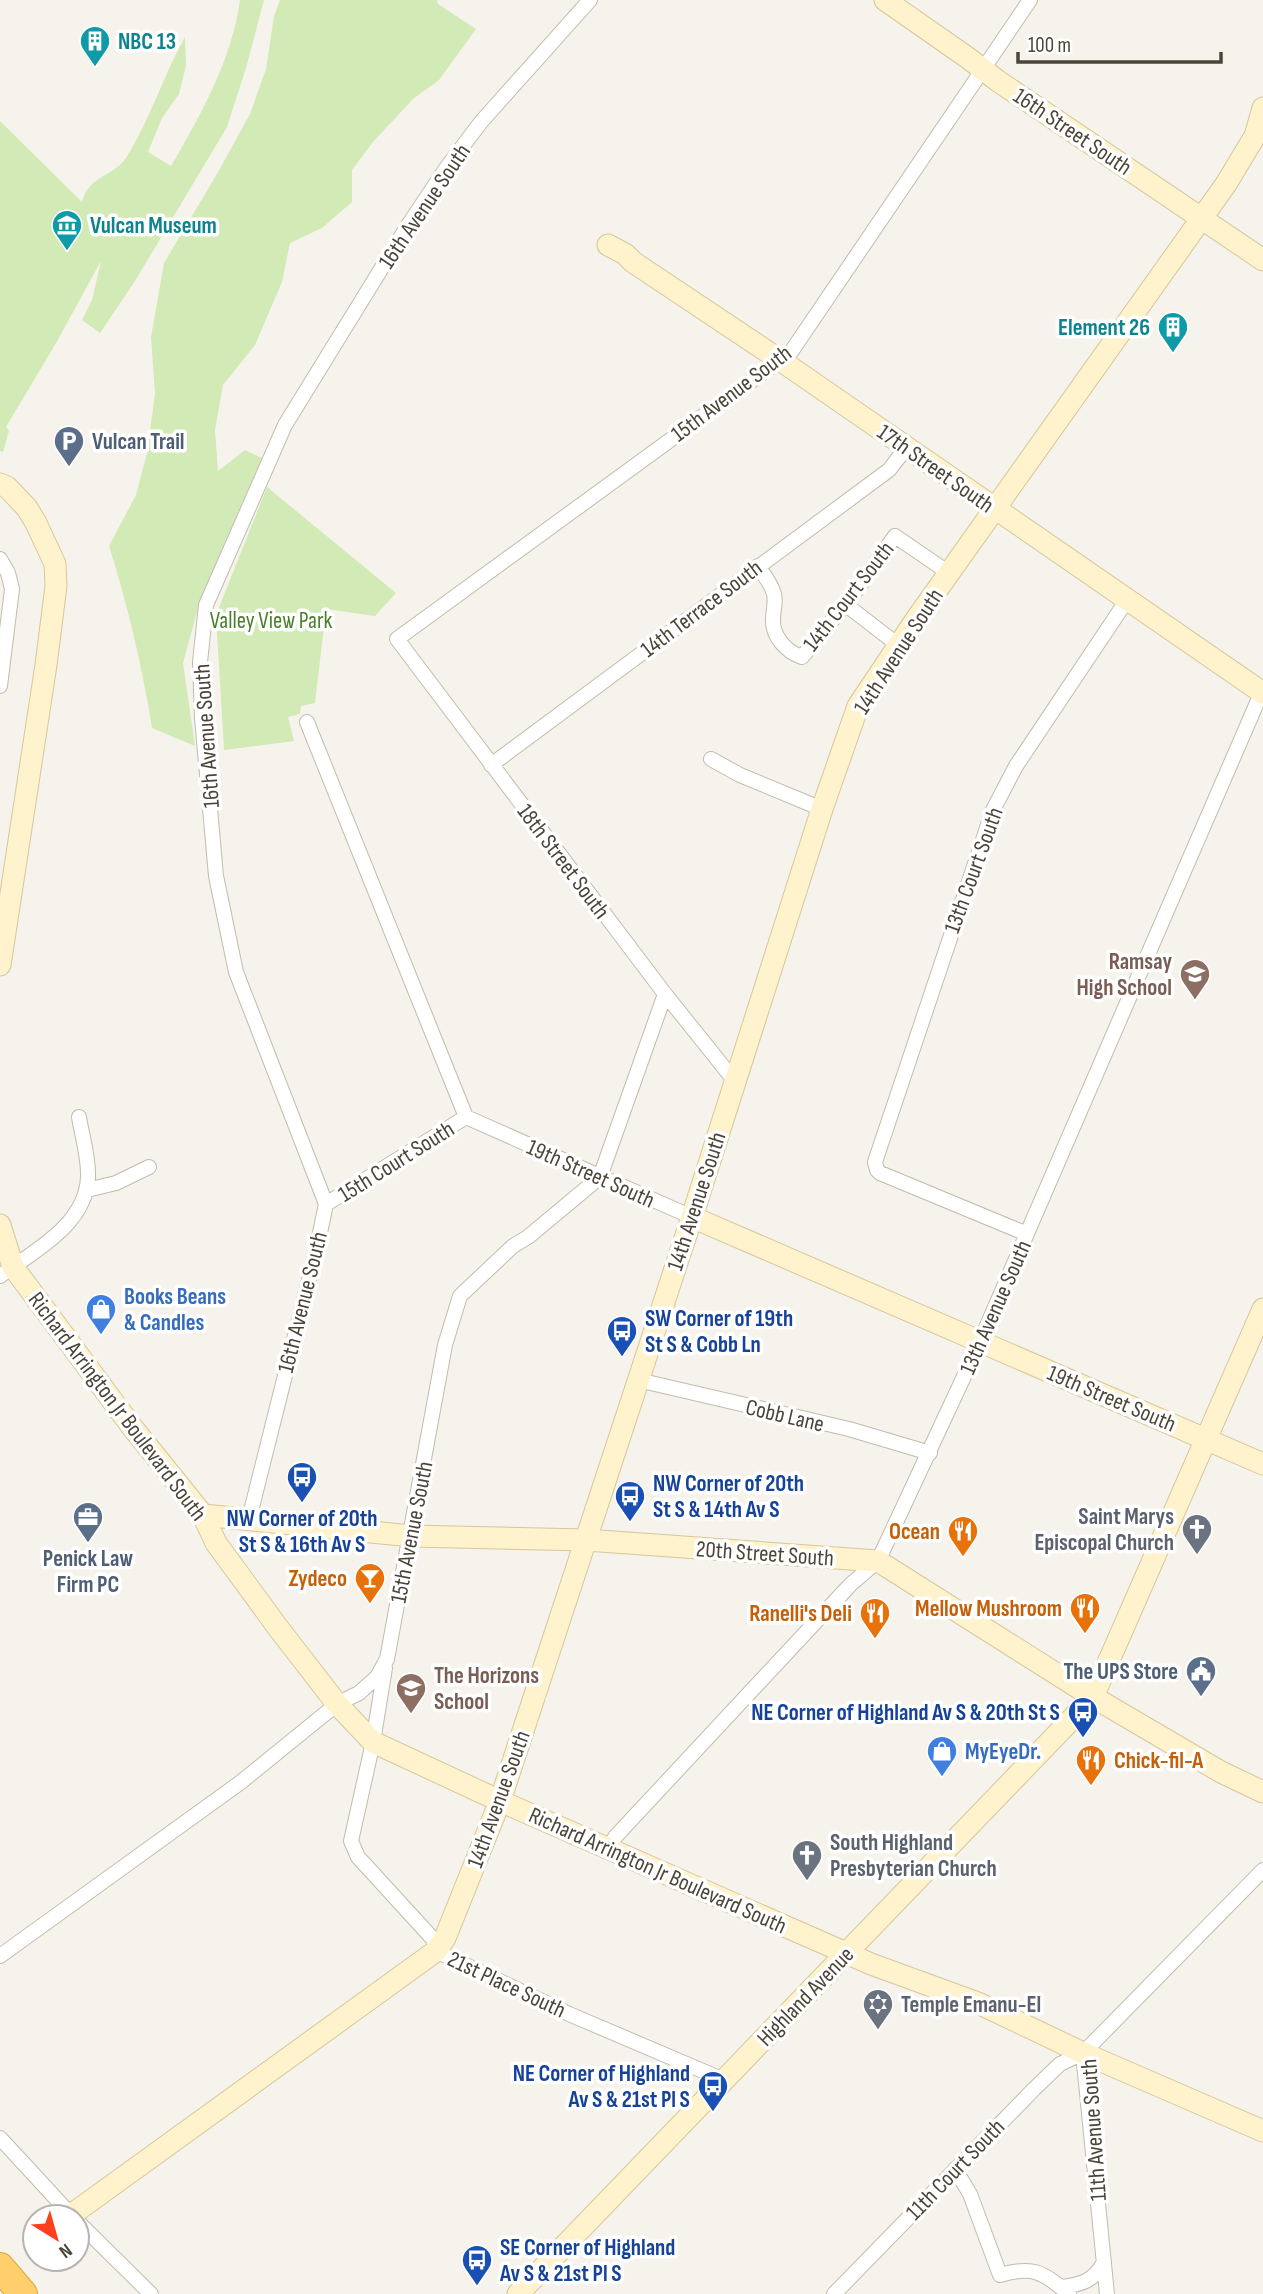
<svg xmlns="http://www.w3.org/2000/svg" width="1263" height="2294" font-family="'Sofia Sans Condensed',sans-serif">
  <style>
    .green { fill: #d2eab5 }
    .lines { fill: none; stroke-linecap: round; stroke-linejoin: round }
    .street-casing { stroke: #c2bbae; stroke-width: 16 }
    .secondary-casing { stroke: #d6c79b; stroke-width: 23 }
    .highway-casing { stroke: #e0a43c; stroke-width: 30 }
    .street { stroke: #fff; stroke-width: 14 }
    .secondary { stroke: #fff3cd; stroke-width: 21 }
    .highway { stroke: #ffcf6e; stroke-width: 28 }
    .labels { text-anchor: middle; stroke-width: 7; stroke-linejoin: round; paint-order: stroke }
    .culture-label { font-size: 23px; font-weight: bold; fill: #0d838f; stroke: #fff; text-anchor: start }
    .street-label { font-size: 23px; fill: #4b4439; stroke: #fff }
    .service-label { font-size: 23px; font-weight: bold; fill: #4e5e75; stroke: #fff; text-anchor: start }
    .park-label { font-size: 23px; fill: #4a7f2a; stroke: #fff }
    .education-label { font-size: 23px; font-weight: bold; fill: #785e54; stroke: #fff; text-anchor: end }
    .shop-label { font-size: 23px; font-weight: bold; fill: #366cbe; stroke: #fff; text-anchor: start }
    .transit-label { font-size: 23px; font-weight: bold; fill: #164399; stroke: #fff; text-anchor: start }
    .worship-label { font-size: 23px; font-weight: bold; fill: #5b616d; stroke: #fff; text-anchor: start }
    .food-label { font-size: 23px; font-weight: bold; fill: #c56008; stroke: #fff; text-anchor: end }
  </style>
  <rect width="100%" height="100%" fill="#f6f3ec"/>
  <!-- green -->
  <path class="green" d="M 240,0 L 264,0 L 246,68 L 227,127 L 135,281 L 100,333 L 82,320 L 92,300 L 101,261 L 56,343 L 6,427 L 9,431 L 3,452 L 0,451 L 0,121 L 82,202 C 89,175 113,177 126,158 C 150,120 163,76 185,37 L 186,66 L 179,94 L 162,118 L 148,152 L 171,166 C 201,115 232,59 240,0 Z
    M 280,0 L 437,0 L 438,4 L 476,29 L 439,80 L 413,99 L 373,142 L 352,170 L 352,202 L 322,228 L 290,243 L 282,282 L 255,345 L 223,385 L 215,430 L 218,471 L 245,450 L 262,458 L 201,597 L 183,663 L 195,746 L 152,728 C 142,666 128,606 109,546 L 136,495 L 147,453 L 155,394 L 151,337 L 164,263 L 217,174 L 250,114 L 266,69 L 274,16 Z
    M 267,487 L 396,593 L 375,616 L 326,609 L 315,703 L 301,706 L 300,714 L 288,717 L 294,741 L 224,750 L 216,615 Z"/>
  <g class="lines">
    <!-- street casing -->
    <g class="street-casing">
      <path id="street" d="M 0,559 L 8,573 L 12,589 L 0,686
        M 758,566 C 763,574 770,582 773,591 C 777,600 773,609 773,619 C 772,636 786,652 802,657 L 853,595 L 895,536 L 949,573
        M 845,604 L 898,645
        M 307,722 L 466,1117 L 692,1217
        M 711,759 L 740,775 L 822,809
        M 491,765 L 889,470 L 907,447
        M 734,1080 L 665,994 L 397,639 L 791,352 L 1030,0
        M 87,1190 L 116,1183 L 149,1167
        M 326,1204 L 466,1117
        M 1027,1234 L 880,1173 L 877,1170 L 875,1162 L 993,810 L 1016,766 L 1127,600
        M 0,1276 C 34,1251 86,1225 88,1177 C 89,1158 82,1136 79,1117
        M 638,1380 L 849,1429 L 930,1453
        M 249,1519 L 316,1252 L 326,1204 L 236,972 L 216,876 L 202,718 L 200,662 L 206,605 L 285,425 L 407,227 L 447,167 L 481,122 L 590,0
        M 385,1668 L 373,1742 L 351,1841 L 358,1857 L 433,1939 L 436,1951 L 569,2014 L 724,2080
        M 608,1848 L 616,1836 L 851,1584 L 878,1561 L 980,1342 L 1263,689
        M 0,1956 L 241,1782 L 337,1704 L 359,1693 L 377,1677 L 387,1659 L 445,1345 L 460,1296 L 513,1246 L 528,1237 L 600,1177 L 665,994
        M 0,2138 L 73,2217
        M 955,2169 L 970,2194 L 1000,2275 C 1035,2265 1043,2273 1069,2294
        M 77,2221 L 151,2294
        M 1060,2287 C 1081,2285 1094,2281 1104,2262
        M 834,2294 L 1034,2089 L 1060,2064 L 1083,2053
        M 1107,2294 L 1083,2053 L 1263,1870"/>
    </g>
    <!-- secondary casing -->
    <g class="secondary-casing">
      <path id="secondary" d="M 885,0 L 968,58 L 998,81 L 1263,260
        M 608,245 L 625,254 L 633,262 L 780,360 L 1263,693
        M 0,484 L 7,487 L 27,508 L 36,523 L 55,564 L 56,586 L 46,665 L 0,965
        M 692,1217 L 1263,1464
        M 0,1225 L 13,1267 L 132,1427 L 203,1515 L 216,1543 L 279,1629 L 337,1704 L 373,1742 L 500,1801 L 871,1964 L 978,2003 L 1083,2053 L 1263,2131
        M 203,1515 L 411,1536 L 586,1540 L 878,1561 L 1093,1697 L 1221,1772 L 1263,1792
        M 71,2215 L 436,1951 L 445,1938 L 500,1801 L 692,1217 L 822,809 L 858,706 L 917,618 L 1226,184 L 1255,136 L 1263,108
        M 518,2294 L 1093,1697 L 1263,1309"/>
    </g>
    <!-- highway casing -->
    <g class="highway-casing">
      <path id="highway" d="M 0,2267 L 23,2294"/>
    </g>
    <!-- street -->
    <use href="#street" class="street"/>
    <!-- secondary -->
    <use href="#secondary" class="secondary"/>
    <!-- highway -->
    <use href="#highway" class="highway"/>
  </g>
  <!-- icons -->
  <defs>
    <g id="building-pin" transform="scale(1.575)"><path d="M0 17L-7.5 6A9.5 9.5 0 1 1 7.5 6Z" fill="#0f9aa8" stroke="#fff"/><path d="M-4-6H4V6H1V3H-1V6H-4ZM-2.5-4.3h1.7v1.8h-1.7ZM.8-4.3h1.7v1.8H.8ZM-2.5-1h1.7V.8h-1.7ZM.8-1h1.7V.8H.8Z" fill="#fff"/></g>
    <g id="museum-pin" transform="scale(1.575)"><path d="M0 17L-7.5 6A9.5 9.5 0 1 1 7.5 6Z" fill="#0f9aa8" stroke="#fff"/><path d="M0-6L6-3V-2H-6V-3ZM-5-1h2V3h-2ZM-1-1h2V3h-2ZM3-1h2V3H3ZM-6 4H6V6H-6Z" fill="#fff"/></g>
    <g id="parking-pin" transform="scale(1.575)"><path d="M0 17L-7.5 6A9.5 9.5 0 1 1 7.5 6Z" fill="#5c6f8a" stroke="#fff"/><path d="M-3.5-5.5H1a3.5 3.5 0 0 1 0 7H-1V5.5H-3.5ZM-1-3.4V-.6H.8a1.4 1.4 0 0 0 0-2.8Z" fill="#fff"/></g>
    <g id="school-pin" transform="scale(1.575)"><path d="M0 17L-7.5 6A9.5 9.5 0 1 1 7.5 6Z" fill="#8d6e63" stroke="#fff"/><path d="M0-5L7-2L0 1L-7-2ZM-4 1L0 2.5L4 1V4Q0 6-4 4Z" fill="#fff"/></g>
    <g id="shop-pin" transform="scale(1.575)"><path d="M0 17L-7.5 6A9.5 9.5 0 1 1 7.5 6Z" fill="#3f7fe0" stroke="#fff"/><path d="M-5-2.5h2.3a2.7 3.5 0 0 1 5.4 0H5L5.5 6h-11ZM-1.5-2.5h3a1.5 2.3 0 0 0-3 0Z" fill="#fff"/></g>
    <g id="bus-pin" transform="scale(1.575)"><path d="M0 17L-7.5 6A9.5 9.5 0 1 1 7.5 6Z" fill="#1a4fb4" stroke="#fff"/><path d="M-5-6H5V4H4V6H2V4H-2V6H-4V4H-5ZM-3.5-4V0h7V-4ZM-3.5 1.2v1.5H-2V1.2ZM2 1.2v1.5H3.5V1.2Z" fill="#fff"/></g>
    <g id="office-pin" transform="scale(1.575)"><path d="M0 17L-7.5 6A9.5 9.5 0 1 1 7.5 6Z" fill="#5c6f8a" stroke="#fff"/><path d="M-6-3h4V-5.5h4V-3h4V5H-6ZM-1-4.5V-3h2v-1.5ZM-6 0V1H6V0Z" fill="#fff"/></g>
    <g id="church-pin" transform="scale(1.575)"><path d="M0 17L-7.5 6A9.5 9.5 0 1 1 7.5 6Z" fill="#6b7280" stroke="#fff"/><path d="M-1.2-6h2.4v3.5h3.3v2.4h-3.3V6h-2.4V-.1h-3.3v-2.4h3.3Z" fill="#fff"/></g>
    <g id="restaurant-pin" transform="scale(1.575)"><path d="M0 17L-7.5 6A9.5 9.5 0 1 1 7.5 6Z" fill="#e8710a" stroke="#fff"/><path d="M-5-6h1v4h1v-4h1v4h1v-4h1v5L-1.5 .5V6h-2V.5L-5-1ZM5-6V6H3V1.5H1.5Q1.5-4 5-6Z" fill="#fff"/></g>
    <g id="bar-pin" transform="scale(1.575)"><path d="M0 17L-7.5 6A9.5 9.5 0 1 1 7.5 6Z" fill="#e8710a" stroke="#fff"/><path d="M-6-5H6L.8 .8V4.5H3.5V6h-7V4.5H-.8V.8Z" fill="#fff"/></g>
    <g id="civic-pin" transform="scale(1.575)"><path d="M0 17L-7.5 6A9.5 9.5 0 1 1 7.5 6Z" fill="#5c6f8a" stroke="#fff"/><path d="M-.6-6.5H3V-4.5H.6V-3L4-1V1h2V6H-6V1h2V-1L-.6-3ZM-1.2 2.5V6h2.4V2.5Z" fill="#fff"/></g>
    <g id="synagogue-pin" transform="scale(1.575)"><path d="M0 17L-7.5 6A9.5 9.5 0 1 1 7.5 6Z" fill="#6b7280" stroke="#fff"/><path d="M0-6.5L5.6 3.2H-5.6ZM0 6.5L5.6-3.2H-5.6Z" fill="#fff"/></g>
  </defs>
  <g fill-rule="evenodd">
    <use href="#building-pin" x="95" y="41"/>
    <use href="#museum-pin" x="67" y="225"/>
    <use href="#building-pin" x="1173" y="327"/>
    <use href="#parking-pin" x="69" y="441"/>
    <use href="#school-pin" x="1195" y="974"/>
    <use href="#shop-pin" x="101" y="1309"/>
    <use href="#bus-pin" x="622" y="1331"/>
    <use href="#bus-pin" x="302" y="1477"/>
    <use href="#bus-pin" x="630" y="1496"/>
    <use href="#office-pin" x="88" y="1517"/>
    <use href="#church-pin" x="1197" y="1529"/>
    <use href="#restaurant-pin" x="963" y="1531"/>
    <use href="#bar-pin" x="370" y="1578"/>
    <use href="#restaurant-pin" x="1085" y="1608"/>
    <use href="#restaurant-pin" x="875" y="1613"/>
    <use href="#civic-pin" x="1201" y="1671"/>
    <use href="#school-pin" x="411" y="1688"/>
    <use href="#bus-pin" x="1083" y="1712"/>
    <use href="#shop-pin" x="942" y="1751"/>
    <use href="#restaurant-pin" x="1091" y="1760"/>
    <use href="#church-pin" x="807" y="1855"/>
    <use href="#synagogue-pin" x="878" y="2004"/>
    <use href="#bus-pin" x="713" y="2086"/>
    <use href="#bus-pin" x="477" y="2260"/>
  </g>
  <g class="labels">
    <!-- culture labels -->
    <g class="culture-label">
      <text x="118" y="49">NBC 13</text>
      <text x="90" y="233">Vulcan Museum</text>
      <text x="1150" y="335" text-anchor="end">Element 26</text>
    </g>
    <!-- street labels -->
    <g class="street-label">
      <text transform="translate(1073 131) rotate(34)" y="8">16th Street South</text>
      <text transform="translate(424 206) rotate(-56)" y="8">16th Avenue South</text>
      <text transform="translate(731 393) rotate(-37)" y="8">15th Avenue South</text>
      <text transform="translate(936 468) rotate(35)" y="8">17th Street South</text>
      <text transform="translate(848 596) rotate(-52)" y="8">14th Court South</text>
      <text transform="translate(701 608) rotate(-37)" y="8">14th Terrace South</text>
      <text transform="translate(898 651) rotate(-57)" y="8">14th Avenue South</text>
      <text transform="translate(206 736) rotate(-94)" y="8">16th Avenue South</text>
      <text transform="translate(564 861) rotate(53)" y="8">18th Street South</text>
      <text transform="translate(973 870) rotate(-70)" y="8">13th Court South</text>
      <text transform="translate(396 1161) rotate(-32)" y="8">15th Court South</text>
      <text transform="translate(591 1173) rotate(24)" y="8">19th Street South</text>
      <text transform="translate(696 1201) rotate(-72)" y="8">14th Avenue South</text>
      <text transform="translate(302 1302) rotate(-76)" y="8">16th Avenue South</text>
      <text transform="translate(995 1307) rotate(-66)" y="8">13th Avenue South</text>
      <text transform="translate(1112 1398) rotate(23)" y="8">19th Street South</text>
      <text transform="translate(118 1406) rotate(53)" y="8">Richard Arrington Jr Boulevard South</text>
      <text transform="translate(785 1415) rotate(13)" y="8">Cobb Lane</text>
      <text transform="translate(411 1532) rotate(-79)" y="8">15th Avenue South</text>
      <text transform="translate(765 1553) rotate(4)" y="8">20th Street South</text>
      <text transform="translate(498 1799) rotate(-70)" y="8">14th Avenue South</text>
      <text transform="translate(658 1870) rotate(24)" y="8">Richard Arrington Jr Boulevard South</text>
      <text transform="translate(507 1984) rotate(25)" y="8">21st Place South</text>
      <text transform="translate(805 1996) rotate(-46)" y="8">Highland Avenue</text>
      <text transform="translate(1093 2130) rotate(-94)" y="8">11th Avenue South</text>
      <text transform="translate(955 2169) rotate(-46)" y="8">11th Court South</text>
    </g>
    <!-- service labels -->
    <g class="service-label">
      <text x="92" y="449">Vulcan Trail</text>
      <text x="88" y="1566" text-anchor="middle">Penick Law<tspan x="88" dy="26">Firm PC</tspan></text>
      <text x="1178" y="1679" text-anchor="end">The UPS Store</text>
    </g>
    <!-- park labels -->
    <g class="park-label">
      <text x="271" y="628">Valley View Park</text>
    </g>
    <!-- education labels -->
    <g class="education-label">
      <text x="1172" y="969">Ramsay<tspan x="1172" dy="26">High School</tspan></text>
      <text x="434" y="1683" text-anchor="start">The Horizons<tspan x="434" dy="26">School</tspan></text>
    </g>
    <!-- shop labels -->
    <g class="shop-label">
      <text x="124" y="1304">Books Beans<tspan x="124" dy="26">&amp; Candles</tspan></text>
      <text x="965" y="1759">MyEyeDr.</text>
    </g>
    <!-- transit labels -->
    <g class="transit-label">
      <text x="645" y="1326">SW Corner of 19th<tspan x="645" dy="26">St S &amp; Cobb Ln</tspan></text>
      <text x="653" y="1491">NW Corner of 20th<tspan x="653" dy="26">St S &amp; 14th Av S</tspan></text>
      <text x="302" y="1526" text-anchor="middle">NW Corner of 20th<tspan x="302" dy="26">St S &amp; 16th Av S</tspan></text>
      <text x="1060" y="1720" text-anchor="end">NE Corner of Highland Av S &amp; 20th St S</text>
      <text x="690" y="2081" text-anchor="end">NE Corner of Highland<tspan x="690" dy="26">Av S &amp; 21st Pl S</tspan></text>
      <text x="500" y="2255">SE Corner of Highland<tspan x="500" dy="26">Av S &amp; 21st Pl S</tspan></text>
    </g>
    <!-- worship labels -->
    <g class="worship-label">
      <text x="1174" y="1524" text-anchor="end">Saint Marys<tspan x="1174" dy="26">Episcopal Church</tspan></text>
      <text x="830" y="1850">South Highland<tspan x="830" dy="26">Presbyterian Church</tspan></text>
      <text x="901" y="2012">Temple Emanu-El</text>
    </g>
    <!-- food labels -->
    <g class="food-label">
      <text x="940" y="1539">Ocean</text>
      <text x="347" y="1586">Zydeco</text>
      <text x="1062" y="1616">Mellow Mushroom</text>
      <text x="852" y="1621">Ranelli's Deli</text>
      <text x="1114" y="1768" text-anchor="start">Chick-fil-A</text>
    </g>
  </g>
  <!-- north arrow -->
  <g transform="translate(56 2238) rotate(143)"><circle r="33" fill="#ffffff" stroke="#b7b4b0" stroke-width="2"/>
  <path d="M0-5L12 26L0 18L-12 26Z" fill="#fc3f1d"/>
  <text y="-10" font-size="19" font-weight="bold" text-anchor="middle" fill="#4b4439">N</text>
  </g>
  <!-- scale -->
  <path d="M1018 52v10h203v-10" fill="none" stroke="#4b4439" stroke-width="3.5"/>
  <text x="1028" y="52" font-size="21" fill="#4b4439" stroke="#ffffff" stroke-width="5" paint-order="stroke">100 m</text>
</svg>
